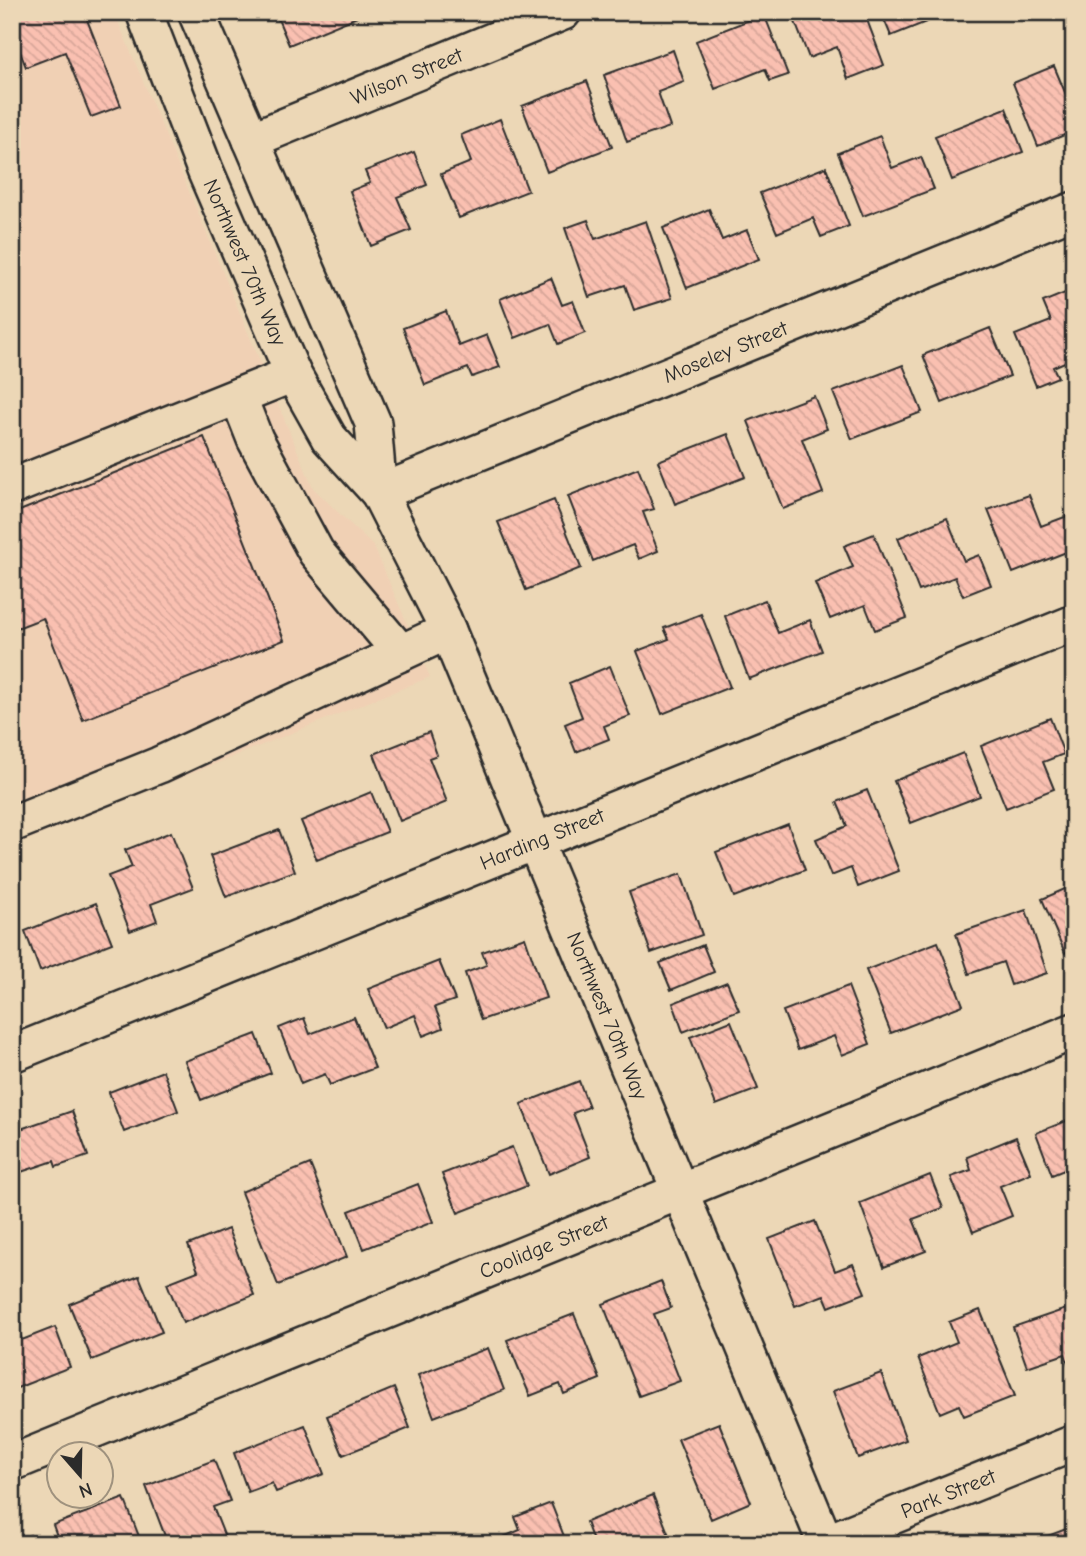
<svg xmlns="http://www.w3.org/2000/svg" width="1086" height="1556" font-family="'Comic Neue',sans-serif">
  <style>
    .built { fill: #f0d0b4 }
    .building { fill: url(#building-back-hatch); stroke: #2b2b2b; stroke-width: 2 }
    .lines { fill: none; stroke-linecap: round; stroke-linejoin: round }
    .minor-casing { stroke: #2b2b2b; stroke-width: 40 }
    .minor { stroke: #ecd7b6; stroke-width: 35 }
    .labels { text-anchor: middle; stroke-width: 5; stroke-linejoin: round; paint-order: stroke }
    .street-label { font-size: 21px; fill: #2b2b2b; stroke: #ecd7b6 }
  </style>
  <defs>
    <pattern id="building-back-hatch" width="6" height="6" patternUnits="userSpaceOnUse" patternTransform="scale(1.75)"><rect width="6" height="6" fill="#fac0b1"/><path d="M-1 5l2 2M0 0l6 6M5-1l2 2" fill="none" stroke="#d6a598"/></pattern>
  </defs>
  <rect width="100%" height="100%" fill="#ecd7b6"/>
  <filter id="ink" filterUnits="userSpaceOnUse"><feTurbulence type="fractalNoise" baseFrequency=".0143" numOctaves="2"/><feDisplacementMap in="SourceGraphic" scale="14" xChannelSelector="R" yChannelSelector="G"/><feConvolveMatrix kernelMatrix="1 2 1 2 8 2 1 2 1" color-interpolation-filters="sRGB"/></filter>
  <g filter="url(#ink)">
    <!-- built -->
    <path class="built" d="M 12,12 L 114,12 L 313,488 L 374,547 L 430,677 L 12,846 Z"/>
    <!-- building -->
    <path class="building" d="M 12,12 L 84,12 L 121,106 L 91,117 L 65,52 L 26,67 L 12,32 Z
      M 275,12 L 355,12 L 357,17 L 289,45 Z
      M 811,12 L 864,12 L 884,65 L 848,79 L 837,47 L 809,58 L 794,19 Z
      M 881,12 L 932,12 L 934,19 L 891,36 Z
      M 764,14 L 788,75 L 770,81 L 765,69 L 715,89 L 696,41 Z
      M 673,50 L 684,82 L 658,92 L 670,127 L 627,142 L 604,75 Z
      M 1054,66 L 1067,97 L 1074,95 L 1074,131 L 1038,146 L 1013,83 Z
      M 587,81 L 612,147 L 547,172 L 522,106 Z
      M 1006,108 L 1023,152 L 952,180 L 935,136 Z
      M 500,119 L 528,191 L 459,218 L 441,174 L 471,162 L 461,135 Z
      M 880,136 L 892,168 L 921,157 L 934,189 L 863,216 L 838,153 Z
      M 414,152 L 427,185 L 397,197 L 411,230 L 371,246 L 350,191 L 370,183 L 365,171 Z
      M 826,167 L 849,226 L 821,237 L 813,218 L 777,233 L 760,193 Z
      M 709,209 L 722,240 L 747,230 L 759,259 L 687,288 L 663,228 Z
      M 588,220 L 595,239 L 646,221 L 672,298 L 634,310 L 625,285 L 589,297 L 565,228 Z
      M 551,278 L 562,305 L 573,301 L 585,333 L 558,344 L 550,324 L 515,338 L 500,299 Z
      M 1070,291 L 1074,299 L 1074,358 L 1053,367 L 1058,377 L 1036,386 L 1015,335 L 1051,321 L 1043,302 Z
      M 446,311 L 459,346 L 487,335 L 500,367 L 472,377 L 468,368 L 425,385 L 403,328 Z
      M 990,328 L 1010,376 L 942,403 L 923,355 Z
      M 903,365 L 922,412 L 852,439 L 833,392 Z
      M 814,396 L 827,429 L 802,439 L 823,493 L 783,509 L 748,421 Z
      M 728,434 L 745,477 L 675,504 L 658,461 Z
      M 204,437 L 284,640 L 83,720 L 43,618 L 12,630 L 12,514 Z
      M 638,468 L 654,509 L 643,512 L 658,551 L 639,559 L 633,545 L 593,561 L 568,496 Z
      M 1029,495 L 1041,526 L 1070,515 L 1074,524 L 1074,549 L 1013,573 L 988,510 Z
      M 554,500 L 581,568 L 526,590 L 498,522 Z
      M 947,518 L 964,561 L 979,555 L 991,585 L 963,596 L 955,577 L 919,591 L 898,538 Z
      M 874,534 L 907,618 L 875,630 L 865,605 L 830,619 L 815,583 L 853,567 L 844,546 Z
      M 765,600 L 778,633 L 810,620 L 822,651 L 749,679 L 725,616 Z
      M 701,614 L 730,687 L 662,714 L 637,651 L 669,639 L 664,628 Z
      M 610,666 L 630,716 L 604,726 L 609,739 L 576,752 L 565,724 L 582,717 L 569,683 Z
      M 1050,718 L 1064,754 L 1043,762 L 1054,789 L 1006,808 L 981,746 Z
      M 429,732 L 437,755 L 429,758 L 447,802 L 400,821 L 374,754 Z
      M 963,753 L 980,796 L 911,823 L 894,781 Z
      M 867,790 L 899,871 L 858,887 L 851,868 L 831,876 L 816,839 L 847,826 L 837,802 Z
      M 371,792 L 387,832 L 317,860 L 301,821 Z
      M 788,824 L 805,870 L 734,897 L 716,852 Z
      M 279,830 L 295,871 L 226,897 L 210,856 Z
      M 171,832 L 193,888 L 151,904 L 157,921 L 130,931 L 108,876 L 132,867 L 125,850 Z
      M 681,874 L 702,935 L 651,953 L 629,892 Z
      M 1074,885 L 1074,949 L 1065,953 L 1042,899 Z
      M 96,903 L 112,943 L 40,971 L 25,931 Z
      M 1026,910 L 1047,973 L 1011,985 L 1003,962 L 969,974 L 956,934 Z
      M 525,937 L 546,998 L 481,1020 L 465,973 L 487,965 L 482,952 Z
      M 938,942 L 963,1005 L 891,1033 L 866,970 Z
      M 703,945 L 714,972 L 671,990 L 660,963 Z
      M 439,961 L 455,1000 L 435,1007 L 443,1028 L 423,1036 L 415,1015 L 384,1028 L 368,989 Z
      M 727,982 L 739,1010 L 683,1032 L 673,1003 Z
      M 848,986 L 870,1044 L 842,1055 L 834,1036 L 798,1050 L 783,1011 Z
      M 354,1017 L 375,1068 L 330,1085 L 325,1074 L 301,1084 L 279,1028 L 304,1018 L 310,1034 Z
      M 731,1021 L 758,1089 L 716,1105 L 690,1037 Z
      M 256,1034 L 271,1073 L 201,1100 L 185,1061 Z
      M 163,1071 L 178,1111 L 124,1132 L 109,1092 Z
      M 579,1081 L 589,1107 L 573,1113 L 590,1157 L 549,1174 L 521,1104 Z
      M 72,1111 L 88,1156 L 56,1167 L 54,1161 L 18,1173 L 12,1156 L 12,1132 Z
      M 1074,1118 L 1074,1166 L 1052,1175 L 1036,1133 Z
      M 1016,1137 L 1031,1173 L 1000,1186 L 1012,1216 L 973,1232 L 951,1177 L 971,1170 L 967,1157 Z
      M 512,1147 L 527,1186 L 458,1213 L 442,1174 Z
      M 310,1164 L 347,1257 L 278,1285 L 241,1192 Z
      M 930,1175 L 943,1208 L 913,1219 L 926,1251 L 884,1267 L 860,1203 Z
      M 418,1184 L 433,1222 L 364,1249 L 349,1211 Z
      M 815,1221 L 835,1271 L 853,1264 L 865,1293 L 829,1307 L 824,1295 L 795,1306 L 769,1239 Z
      M 228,1229 L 254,1295 L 183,1323 L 167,1283 L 198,1271 L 188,1245 Z
      M 139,1276 L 162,1332 L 92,1360 L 69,1304 Z
      M 661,1281 L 671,1308 L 654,1314 L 680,1381 L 639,1396 L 603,1304 Z
      M 1066,1309 L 1074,1331 L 1074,1371 L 1071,1372 L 1065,1354 L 1027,1367 L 1013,1327 Z
      M 980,1310 L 1015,1396 L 964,1416 L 959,1405 L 940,1413 L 918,1358 L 957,1342 L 949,1322 Z
      M 12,1314 L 22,1340 L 55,1327 L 70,1367 L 12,1390 Z
      M 574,1314 L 600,1379 L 564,1394 L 560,1384 L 530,1396 L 507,1340 Z
      M 488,1348 L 504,1390 L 434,1417 L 418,1375 Z
      M 881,1373 L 906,1440 L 858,1458 L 833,1391 Z
      M 394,1388 L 410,1428 L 343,1455 L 327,1416 Z
      M 719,1423 L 751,1502 L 711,1519 L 678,1439 Z
      M 305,1425 L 324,1474 L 276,1492 L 272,1483 L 248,1492 L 234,1453 Z
      M 214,1460 L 230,1501 L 213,1507 L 226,1540 L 217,1544 L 168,1544 L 146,1486 Z
      M 653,1495 L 670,1538 L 655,1544 L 594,1544 L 586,1522 Z
      M 124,1498 L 142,1544 L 60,1544 L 53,1525 Z
      M 551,1503 L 567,1544 L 487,1544 L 520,1530 L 515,1517 Z
      M 1066,1529 L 1071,1544 L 1038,1544 L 1037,1540 Z
      M 30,1535 L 34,1544 L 12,1544 L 12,1543 Z"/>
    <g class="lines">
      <!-- minor casing -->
      <g class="minor-casing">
        <g id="minor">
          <path id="s1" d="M 144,12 L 205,170 L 293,374 L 329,438 L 379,493 L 443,619 L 826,1544"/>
          <path d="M 196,12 L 373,423 L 379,493"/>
          <path id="s2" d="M 251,140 L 563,12"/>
          <path d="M 238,396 L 255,439 L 316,552 L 401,653"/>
          <path d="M 12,487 L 293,374"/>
          <path id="s3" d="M 379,493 L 1074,210"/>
          <path d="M 12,824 L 159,765 L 448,631"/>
          <path id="s4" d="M 12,1054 L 1074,623"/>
          <path id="s5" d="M 12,1463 L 1074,1031"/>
          <path id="s6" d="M 823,1544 L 1074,1443"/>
        </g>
      </g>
      <!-- minor -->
      <use href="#minor" class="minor"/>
    </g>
  </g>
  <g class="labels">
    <!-- street labels -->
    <g class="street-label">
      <text dy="7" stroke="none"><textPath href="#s2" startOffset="168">Wilson Street</textPath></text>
      <text dy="7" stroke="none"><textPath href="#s1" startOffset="270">Northwest 70th Way</textPath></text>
      <text dy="7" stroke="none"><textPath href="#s3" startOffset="374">Moseley Street</textPath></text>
      <text dy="7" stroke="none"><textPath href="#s4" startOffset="572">Harding Street</textPath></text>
      <text dy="7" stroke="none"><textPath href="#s1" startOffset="1110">Northwest 70th Way</textPath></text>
      <text dy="7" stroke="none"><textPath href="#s5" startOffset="574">Coolidge Street</textPath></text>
      <text dy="7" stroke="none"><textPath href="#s6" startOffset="135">Park Street</textPath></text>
    </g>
  </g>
  <!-- margin -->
  <rect width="1086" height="1556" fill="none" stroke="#ecd7b6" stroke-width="42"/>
  <rect x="21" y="21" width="1044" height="1514" fill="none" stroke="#2b2b2b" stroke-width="2.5" filter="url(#ink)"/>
  <!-- north arrow -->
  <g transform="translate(80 1475) rotate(160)"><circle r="33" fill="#ecd7b6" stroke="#9f927e" stroke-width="2"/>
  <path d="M0-5L12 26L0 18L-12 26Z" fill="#2b2b2b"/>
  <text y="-10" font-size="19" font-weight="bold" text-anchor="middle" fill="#2b2b2b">N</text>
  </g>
</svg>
